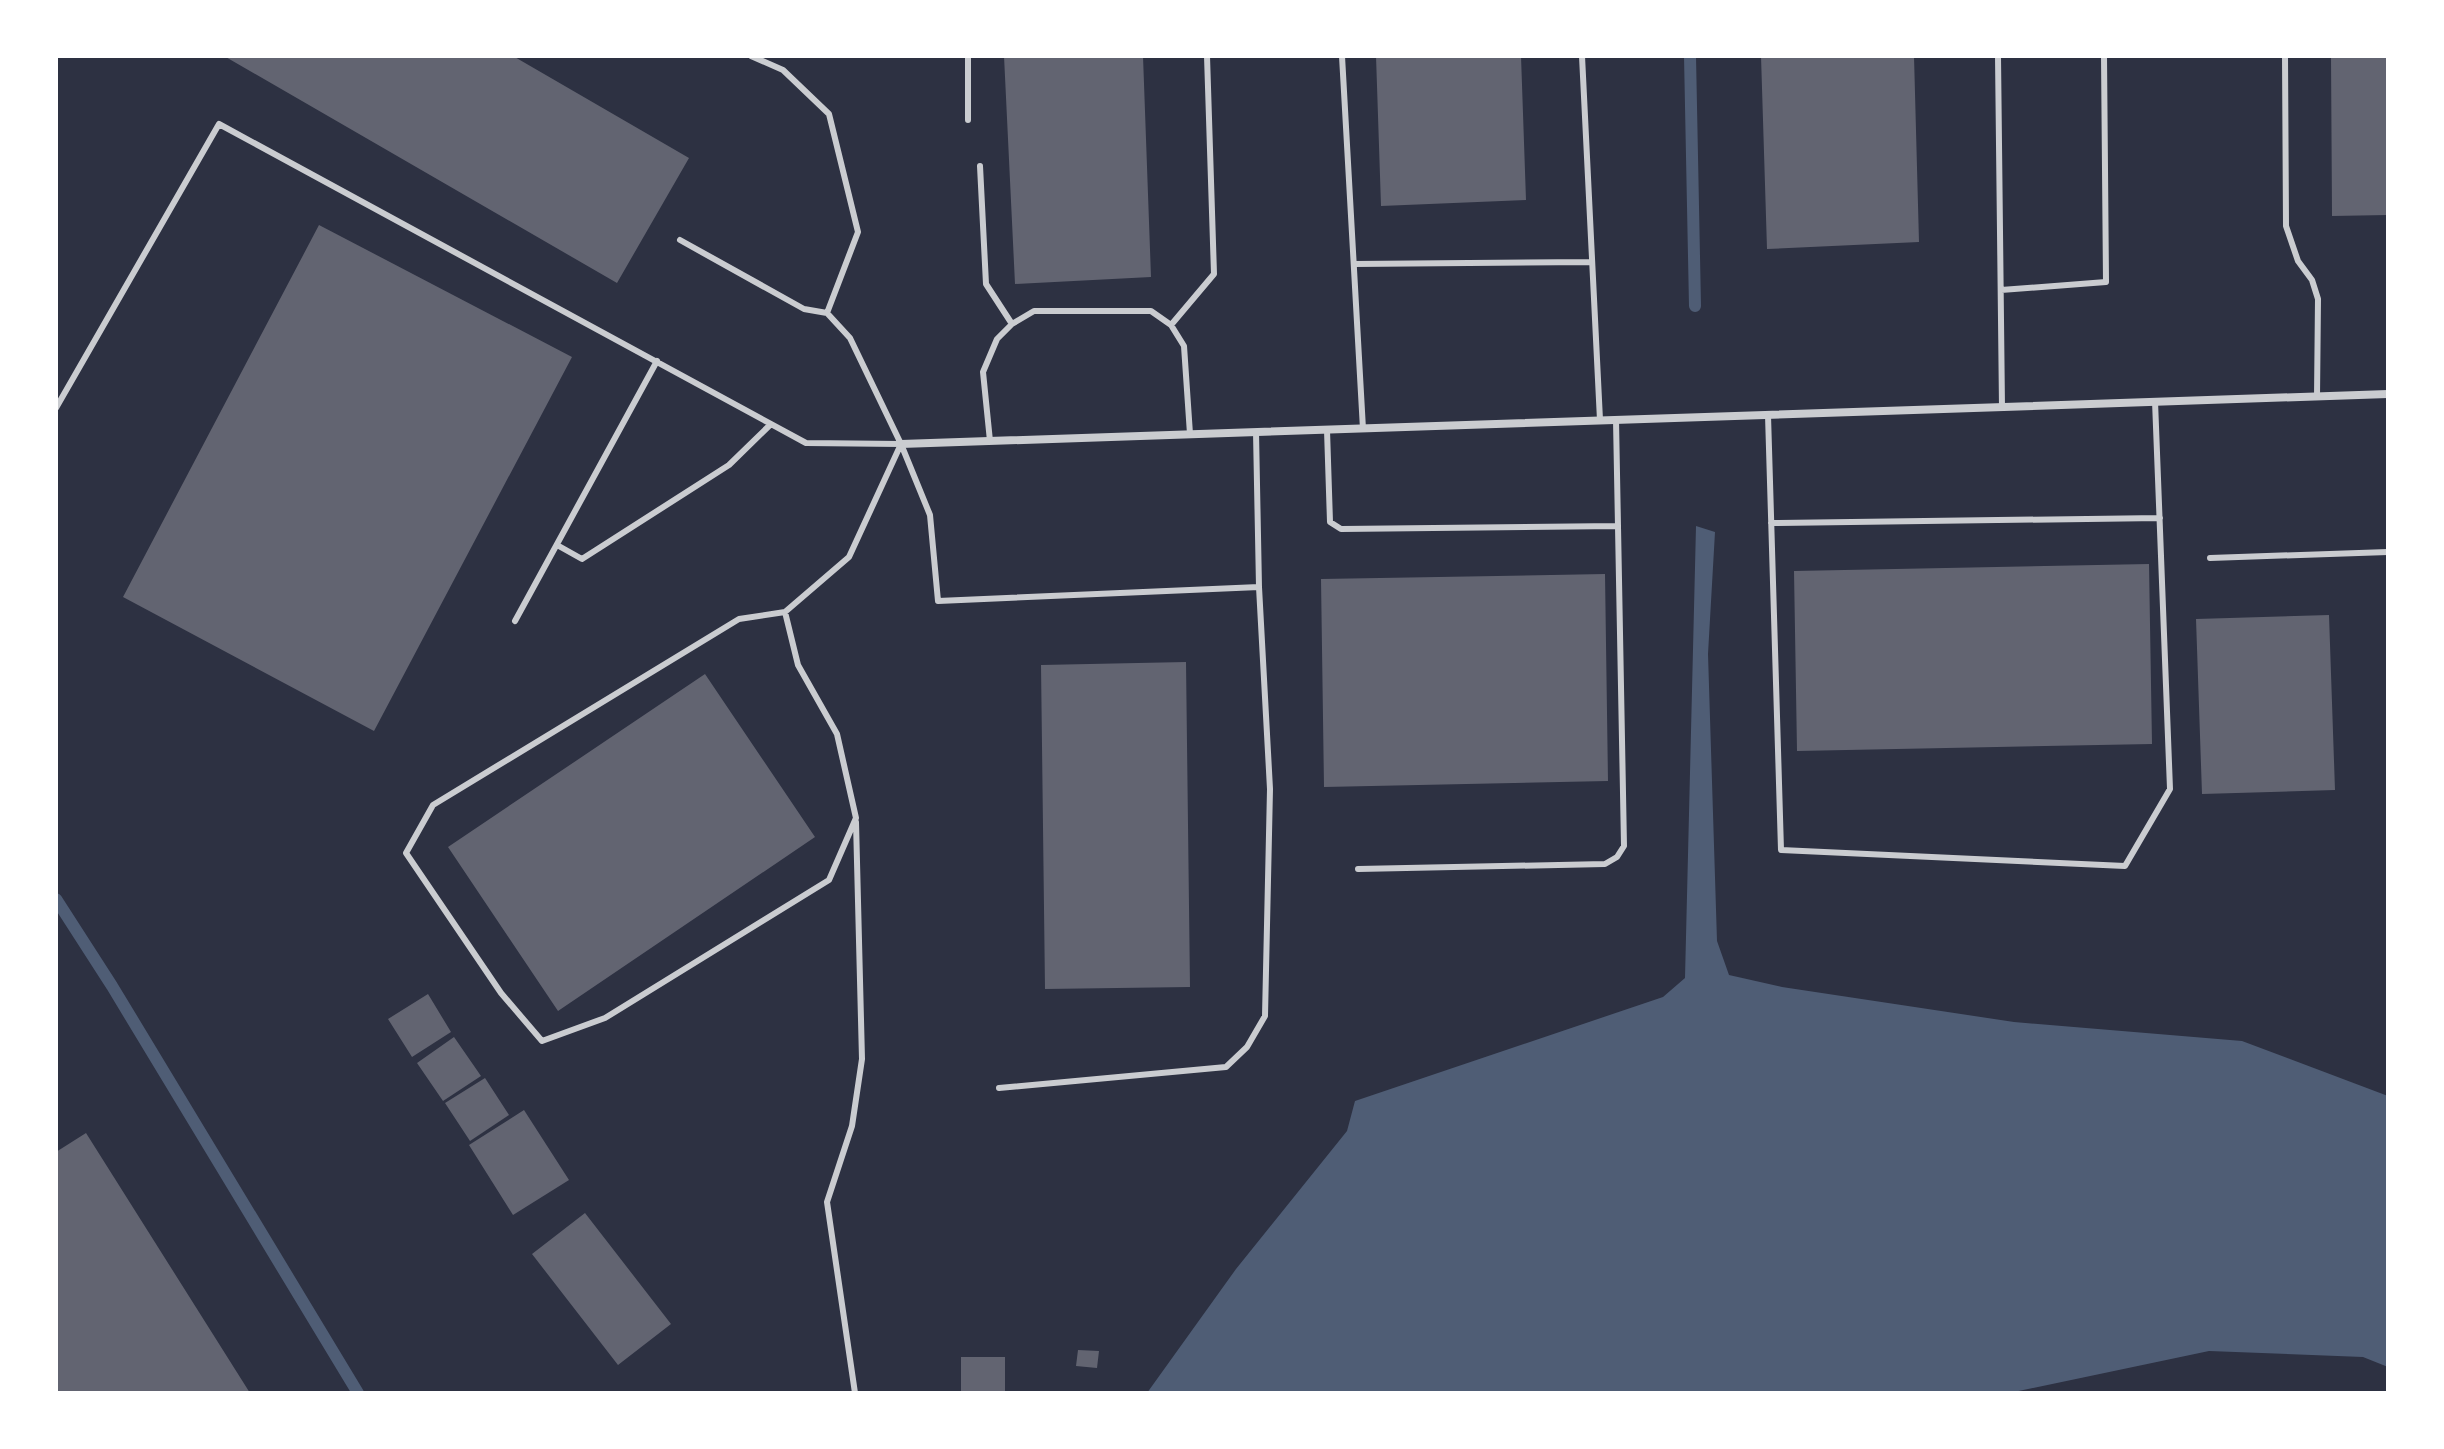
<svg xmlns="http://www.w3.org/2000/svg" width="2444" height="1449" font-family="Manrope,sans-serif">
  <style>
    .water { fill: #4f5d75 }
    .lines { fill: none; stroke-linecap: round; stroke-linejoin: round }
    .stream { stroke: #4f5d75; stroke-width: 12 }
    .building { fill: #626471 }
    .service { stroke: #caccd0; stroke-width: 6 }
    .minor { stroke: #caccd0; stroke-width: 8 }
  </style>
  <rect width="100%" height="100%" fill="#2d3142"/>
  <!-- water -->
  <path class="water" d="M 1696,526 L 1715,532 L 1708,654 L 1717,941 L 1729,975 L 1782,987 L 2014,1022 L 2242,1041 L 2388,1096 L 2388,1367 L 2363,1357 L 2209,1351 L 2009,1393 L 1147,1393 L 1236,1269 L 1347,1131 L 1355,1101 L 1663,997 L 1685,978 Z"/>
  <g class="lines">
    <!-- stream -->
    <path class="stream" d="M 1690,56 L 1695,306
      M 56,899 L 112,986 L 358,1393"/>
  </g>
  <!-- building -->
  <path class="building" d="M 224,56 L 513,56 L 689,158 L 617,283 Z
    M 1004,56 L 1143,56 L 1151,277 L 1015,284 Z
    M 1376,56 L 1521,56 L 1526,200 L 1381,206 Z
    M 1761,56 L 1914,56 L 1919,242 L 1767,249 Z
    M 2331,56 L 2388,56 L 2388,215 L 2332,216 Z
    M 319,225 L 572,357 L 374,731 L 123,597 Z
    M 2149,564 L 2152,744 L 1797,751 L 1794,571 Z
    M 1605,574 L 1608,781 L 1324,787 L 1321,579 Z
    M 2329,615 L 2335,790 L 2202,794 L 2196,619 Z
    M 1186,662 L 1190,987 L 1045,989 L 1041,665 Z
    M 705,674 L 815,837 L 558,1011 L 448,847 Z
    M 428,994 L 451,1032 L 412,1057 L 388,1019 Z
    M 454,1037 L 481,1076 L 443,1101 L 417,1063 Z
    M 485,1078 L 509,1115 L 470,1141 L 445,1103 Z
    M 524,1110 L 569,1180 L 513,1215 L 469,1145 Z
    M 86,1133 L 250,1393 L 56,1393 L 56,1152 Z
    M 585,1213 L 671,1324 L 618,1365 L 532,1254 Z
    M 1078,1350 L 1099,1351 L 1097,1368 L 1076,1366 Z
    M 961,1357 L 1005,1357 L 1005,1393 L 961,1393 Z"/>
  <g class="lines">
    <!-- service -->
    <path class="service" d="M 751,56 L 783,70 L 829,114 L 858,232 L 827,313
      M 1342,56 L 1363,429
      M 1582,56 L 1600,420
      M 1998,56 L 2002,407
      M 2285,56 L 2286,226 L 2298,261 L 2312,280 L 2318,299 L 2317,397
      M 968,120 L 968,56
      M 980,166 L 986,284 L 1012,324
      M 680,240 L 804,309 L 827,313 L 850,338 L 901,444 L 930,515 L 938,601 L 1259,587 L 1256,432
      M 1354,264 L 1592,262
      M 2001,290 L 2106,282 L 2104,56
      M 1171,325 L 1214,274 L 1207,56
      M 56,408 L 219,124 L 806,443 L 901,444
      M 1768,415 L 1781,850 L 2125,866 L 2170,789 L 2155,401
      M 1327,430 L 1330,522 L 1341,529 L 1618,526
      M 990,441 L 983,372 L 997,339 L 1012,324 L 1034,311 L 1151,311 L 1171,325 L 1184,346 L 1190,434
      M 1771,523 L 2160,518
      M 557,545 L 582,559 L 729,465 L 771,424
      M 2210,558 L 2388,552
      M 785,612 L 739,619 L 433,805 L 406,853 L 501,993 L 542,1041 L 605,1018 L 829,880 L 856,818 L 837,734 L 798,665 L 785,612 L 849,557 L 901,444
      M 515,621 L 657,361
      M 1358,869 L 1605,864 L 1617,857 L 1624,846 L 1616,420
      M 999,1088 L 1226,1067 L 1247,1047 L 1265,1016 L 1270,789 L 1259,587
      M 855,1393 L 827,1202 L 852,1126 L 862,1059 L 856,822"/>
    <!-- minor -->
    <path class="minor" d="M 901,444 L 2388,394"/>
  </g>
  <!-- border -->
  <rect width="2444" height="1449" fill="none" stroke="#ffffff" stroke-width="116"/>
</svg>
